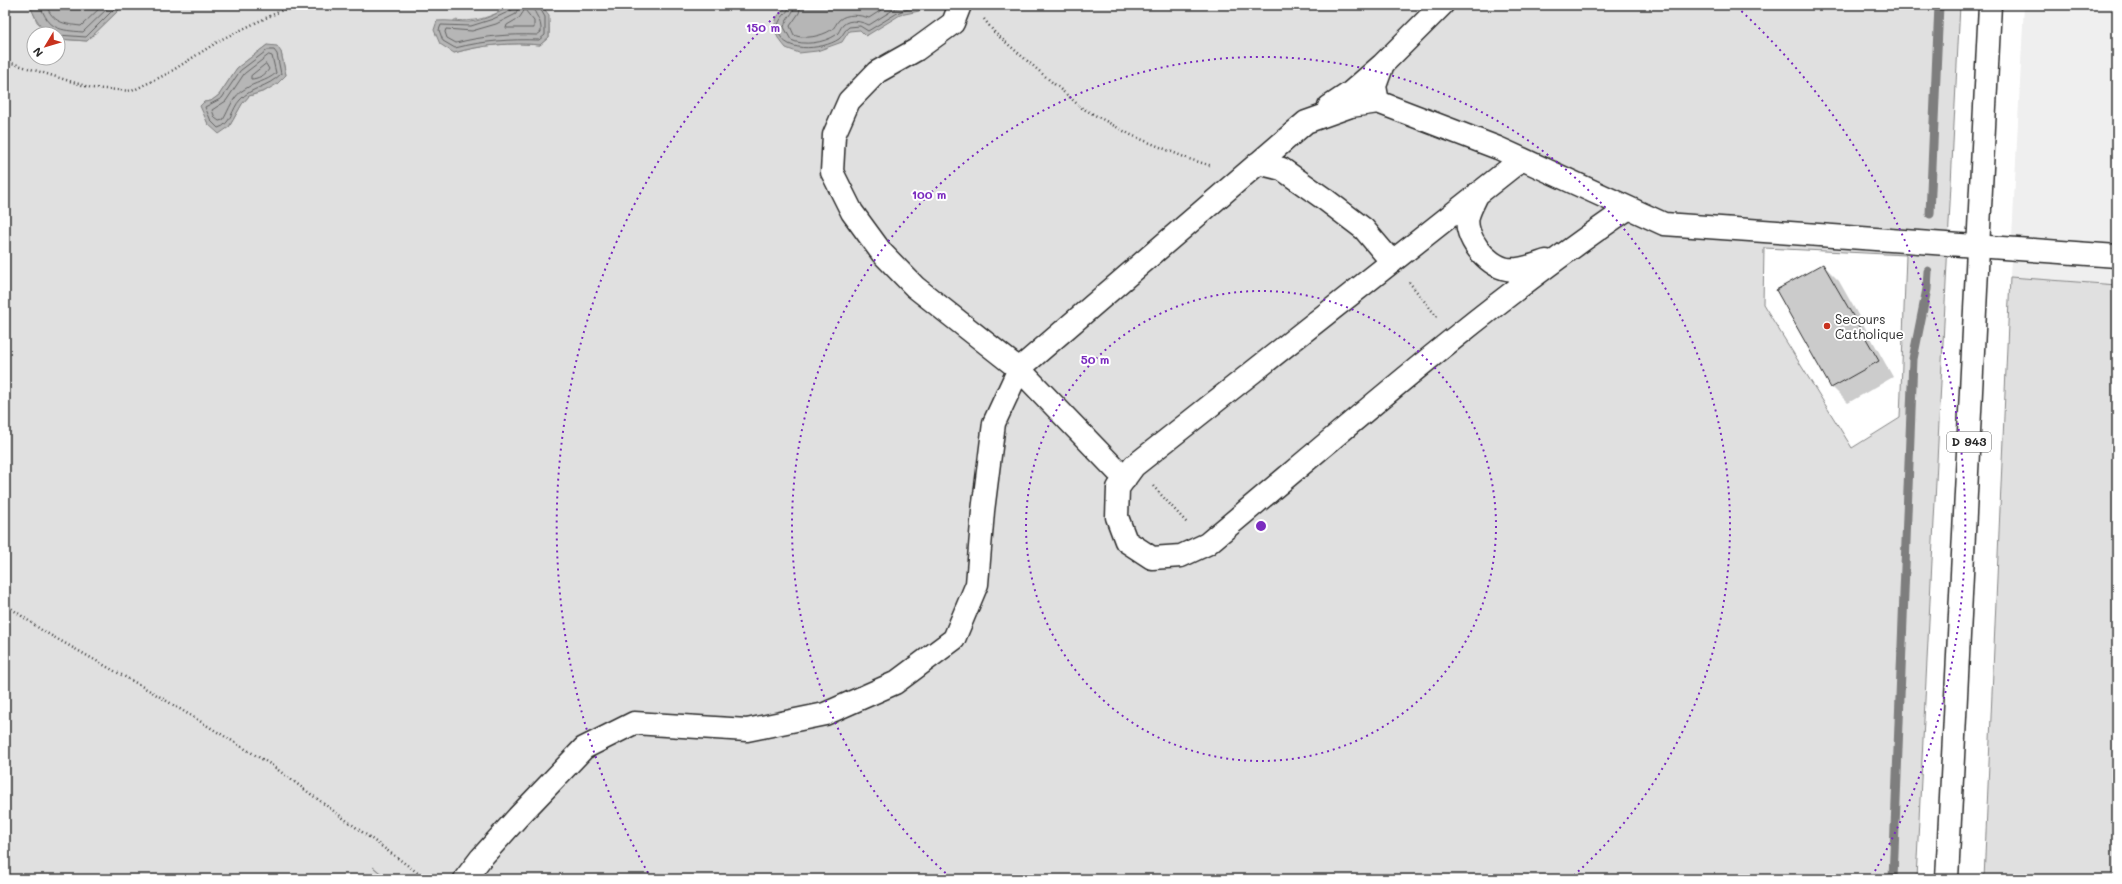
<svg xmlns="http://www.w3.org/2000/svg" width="2122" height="884" font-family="Mali,sans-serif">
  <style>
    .built { fill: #efefef }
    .green { fill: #e0e0e0; stroke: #868686; fill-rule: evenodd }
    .water { fill: #b6b6b6; stroke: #7e7e7e }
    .shadow { fill: #0003 }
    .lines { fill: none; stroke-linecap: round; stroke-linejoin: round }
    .shore { stroke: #636363; stroke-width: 1 }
    .stream { stroke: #7e7e7e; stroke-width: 9 }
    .building { fill: #cbcbcb; stroke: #2b2b2b }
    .minor-casing { stroke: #2b2b2b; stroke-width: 25 }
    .major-casing { stroke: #2b2b2b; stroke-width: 25 }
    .path { stroke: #2b2b2b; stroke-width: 2.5; stroke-dasharray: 1 3; stroke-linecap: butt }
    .minor { stroke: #fff; stroke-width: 22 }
    .major { stroke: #fff; stroke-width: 22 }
    .ring { fill: none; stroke: #7b2cbf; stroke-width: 2; stroke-dasharray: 2 4 }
    .poi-dot { fill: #c8321e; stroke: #fff; stroke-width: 1.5 }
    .labels { text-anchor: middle; stroke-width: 4; stroke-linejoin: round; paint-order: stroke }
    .shield { fill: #fff; stroke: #6b6b6b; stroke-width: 1 }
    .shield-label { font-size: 12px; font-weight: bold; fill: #2b2b2b }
    .poi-label { font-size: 13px; fill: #2b2b2b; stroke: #fff; text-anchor: start }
    .centre { fill: #7b2cbf; stroke: #fff; stroke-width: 2 }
    .ring-label { font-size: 12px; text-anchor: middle; font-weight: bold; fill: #7b2cbf; stroke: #fff; stroke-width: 4; stroke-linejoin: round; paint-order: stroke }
  </style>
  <rect width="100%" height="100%" fill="#fff"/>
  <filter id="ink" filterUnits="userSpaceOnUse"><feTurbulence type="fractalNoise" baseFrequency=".025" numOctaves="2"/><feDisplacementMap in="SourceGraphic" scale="8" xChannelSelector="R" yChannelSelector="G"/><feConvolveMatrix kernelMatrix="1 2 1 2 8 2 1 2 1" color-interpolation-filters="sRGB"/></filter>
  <g filter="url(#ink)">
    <!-- built -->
    <path class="built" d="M 2024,5 L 2117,5 L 2117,285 L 2010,277 Z"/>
    <!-- green -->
    <path class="green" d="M 5,5 L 30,5 L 37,22 L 51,34 L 34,34 L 34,58 L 58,58 L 58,39 L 87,41 L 124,5 L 513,5 C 492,16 478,23 454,20 L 454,53 C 482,45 511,42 540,45 L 549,37 C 550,23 549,16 541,5 L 1960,5 L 1916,879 L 388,879 L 373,867 L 387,879 L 5,879 ZM 267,45 L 281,52 L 286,75 L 265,91 L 249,96 L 242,104 L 229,127 L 208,124 L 201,106 L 204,102 L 211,101 L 219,95 L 237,68 ZM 1764,248 L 1906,255 L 1900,418 L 1852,448 L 1763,304 Z
      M 2010,277 L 2117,285 L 2117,879 L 1984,879 Z"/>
    <!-- water -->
    <path class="water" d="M 30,5 L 124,5 L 87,41 L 58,39 L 58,34 C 42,34 35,18 30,5 Z
      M 513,5 L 541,5 L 549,15 L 549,37 L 540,45 C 511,42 482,45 454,53 L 440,44 L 434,30 L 437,21 C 448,20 458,22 469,22 C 484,21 500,12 513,5 Z
      M 787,5 L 928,5 L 919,11 L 900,15 L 866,36 L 860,30 L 849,31 L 842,42 L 817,51 L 799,53 L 786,48 L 778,38 L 774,27 L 777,17 Z
      M 267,45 L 277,46 L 281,52 L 286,75 L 277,84 L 265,91 L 249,96 L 242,104 L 229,127 L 219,134 L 208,124 L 200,106 L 204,102 L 211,101 L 219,95 L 237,68 Z"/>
    <!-- shadow -->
    <path class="shadow" d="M 1823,265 L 1839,281 L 1893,377 L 1848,403 L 1832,387 L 1778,291 Z"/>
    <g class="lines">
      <!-- shore -->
      <path class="shore" d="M 40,5 C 49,30 59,30 83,32 L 111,5
        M 46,5 C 53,23 64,24 81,26 L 103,5
        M 514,5 L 512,10 L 493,19 L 471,26 L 441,25 L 439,30 L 443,41 L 455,48 C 483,41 510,39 539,40 L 545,35 L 545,17 L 538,5
        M 519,5 L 516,14 L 496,24 L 472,31 L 446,29 L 445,32 L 447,38 L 456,43 C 483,36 509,34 537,35 L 541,32 C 542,18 534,16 533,5
        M 790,5 C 789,13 779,17 778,26 C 778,55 823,50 839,39 C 843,36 844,30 849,27 L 860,26 L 868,31 L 899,12 L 921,5
        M 795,5 C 794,14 786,18 784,27 L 791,40 C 803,46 824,43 836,35 C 839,33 840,28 843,25 C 850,18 862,22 869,25 L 896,8 L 906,5
        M 801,5 L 799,13 L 790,26 L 794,35 C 804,40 822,36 831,30 C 835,28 836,23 839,20 C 847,13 860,15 869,18 L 889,5
        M 525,10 L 534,21 L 534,28 L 506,28 L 507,25 L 519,18 Z
        M 58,35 L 86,37 L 118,5
        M 268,50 L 274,50 L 277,54 L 281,74 C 267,88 251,87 240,100 C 232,108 231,125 218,128 L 211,121 L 205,107 L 222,98 L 240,71 Z
        M 269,55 L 272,56 L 276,73 C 266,82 255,82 245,89 C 233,95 229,110 223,120 L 219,121 L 215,118 L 212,110 L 226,101 L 244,74 Z
        M 266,64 L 269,69 C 266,75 257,79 251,79 L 251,76 Z"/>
      <!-- stream -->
      <path class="stream" d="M 1930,214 L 1939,5
        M 1893,879 L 1913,359 L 1927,289 L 1928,271"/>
    </g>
    <!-- building -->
    <path class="building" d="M 1823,264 L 1879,361 L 1831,388 L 1776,290 Z"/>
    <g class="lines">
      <!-- minor casing -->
      <g class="minor-casing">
        <path id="minor" d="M 960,5 L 953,23 L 916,50 L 877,72 L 849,101 L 834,135 L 832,172 L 852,212 L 882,253 L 915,287 L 1019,369 L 1125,479
          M 1378,102 L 1375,86 L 1383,64 L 1442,5
          M 1329,107 L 1350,93 L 1382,65
          M 1522,159 L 1134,466 L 1118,488 L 1117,517 L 1126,541 L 1152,558 L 1181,556 L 1207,544 C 1345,429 1480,309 1629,208
          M 1258,163 L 1282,169 L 1326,200 L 1364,229 L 1392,262
          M 1478,193 C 1475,200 1470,208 1468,216 C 1463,236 1487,266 1507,269 C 1520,271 1534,265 1546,261
          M 465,879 L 481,858 L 518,817 L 584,748 L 634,723 L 747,730 L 825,714 L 895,683 L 954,639 L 977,584 L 983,511 L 994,423 L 1019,369 L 1306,122 L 1351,106 L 1378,102 L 1498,148 L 1664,224 L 2117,256"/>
      </g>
      <!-- major casing -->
      <g class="major-casing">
        <path id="major" d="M 1947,879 L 1990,5"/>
      </g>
      <!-- path -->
      <path class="path" d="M 984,19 L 995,33 L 1082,108 L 1131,135 L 1189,159 L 1212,166
        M 5,61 L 92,88 L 132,91 L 167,74 L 222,39 L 293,5
        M 1409,282 L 1437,317
        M 1153,486 L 1187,523
        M 5,604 L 43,631 L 152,692 L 270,764 L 426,879"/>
      <!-- minor -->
      <use href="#minor" class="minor"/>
      <!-- major -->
      <use href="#major" class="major"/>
    </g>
  </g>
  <!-- distance rings -->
  <g class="ring">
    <circle cx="1261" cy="526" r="235"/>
    <path d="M950 877A469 469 0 1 1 1572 877"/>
    <path d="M651 878A704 704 0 0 1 785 7M1737 7A704 704 0 0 1 1871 878"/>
  </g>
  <!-- markers -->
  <circle class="poi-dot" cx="1827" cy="326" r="4"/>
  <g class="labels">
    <!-- shield labels -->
    <rect class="shield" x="1947" y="432" width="44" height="20" rx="3"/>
    <g class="shield-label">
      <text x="1969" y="446">D 943</text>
    </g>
    <!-- poi labels -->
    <g class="poi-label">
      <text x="1835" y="324">Secours<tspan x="1835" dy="15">Catholique</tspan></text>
    </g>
  </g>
  <circle cx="1261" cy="526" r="6" class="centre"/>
  <g class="ring-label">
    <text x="763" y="32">150 m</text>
    <text x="929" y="199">100 m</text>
    <text x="1095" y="364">50 m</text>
  </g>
  <!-- margin -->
  <rect width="2122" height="884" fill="none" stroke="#fff" stroke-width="20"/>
  <rect x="10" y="10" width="2102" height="864" fill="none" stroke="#2b2b2b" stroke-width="1.5" filter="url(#ink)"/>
  <!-- north arrow -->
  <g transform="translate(46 46) rotate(232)"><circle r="19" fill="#ffffff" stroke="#aaaaaa"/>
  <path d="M0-3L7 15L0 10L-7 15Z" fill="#c8321e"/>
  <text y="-6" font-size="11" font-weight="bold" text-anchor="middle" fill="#2b2b2b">N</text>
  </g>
</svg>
